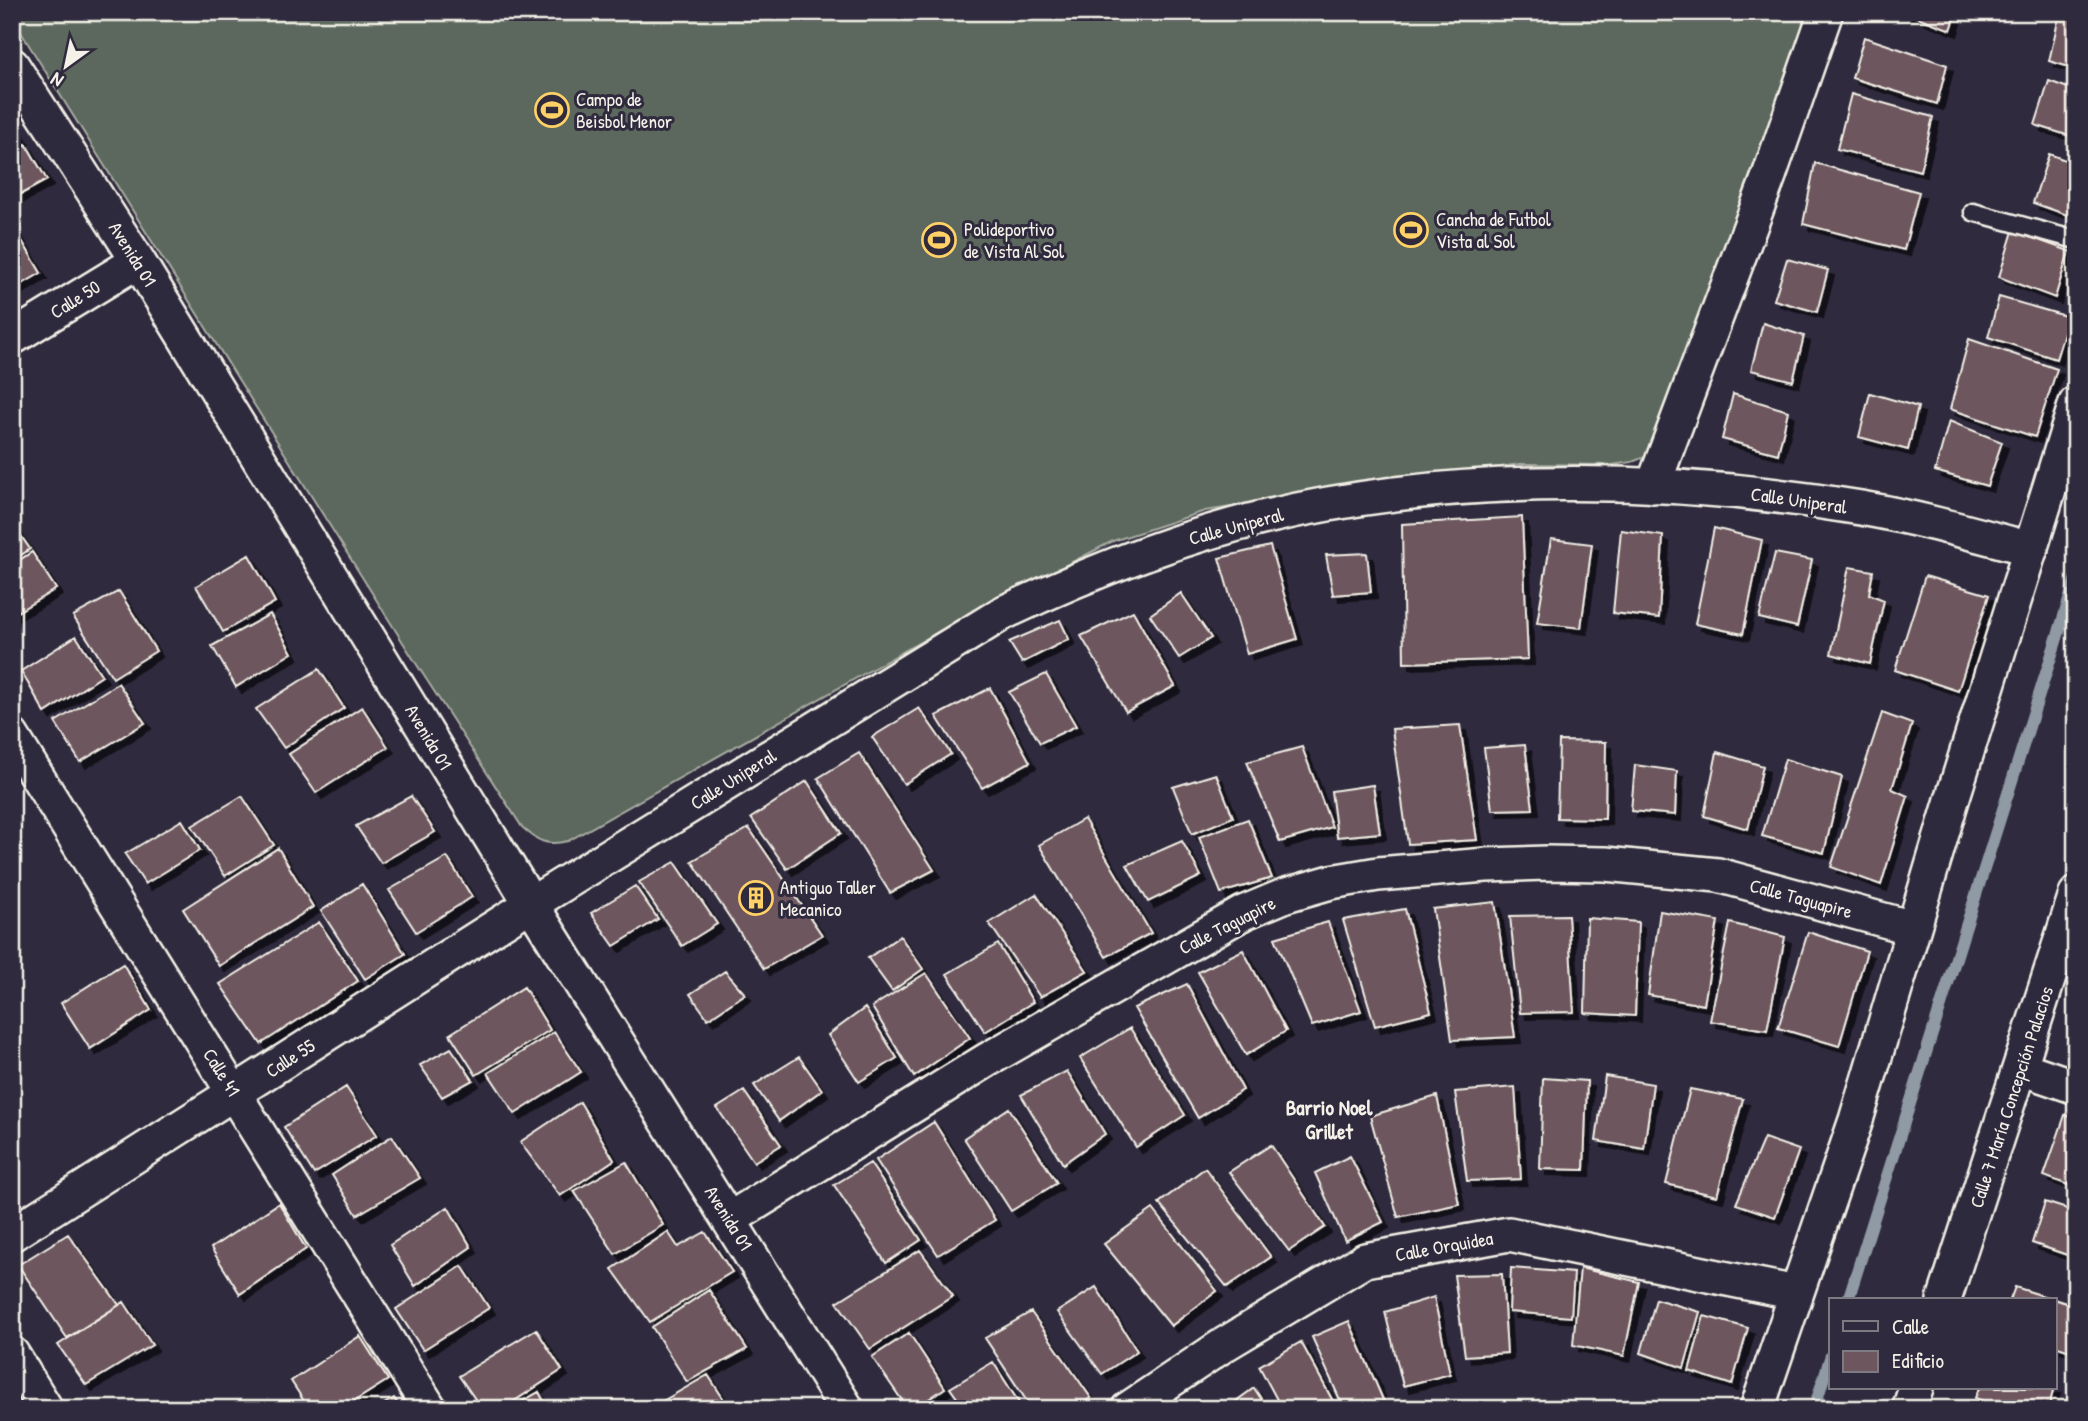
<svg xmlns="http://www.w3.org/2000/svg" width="2088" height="1421" font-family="'Patrick Hand',sans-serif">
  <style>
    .pitch { fill: #5b685d; stroke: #a8aca2; stroke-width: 2 }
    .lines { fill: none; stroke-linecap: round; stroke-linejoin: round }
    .stream { stroke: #8f9aa4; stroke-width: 12 }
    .building { fill: #6e565e; stroke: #f4f1e8; stroke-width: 2; filter: url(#shadow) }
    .service-casing { stroke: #f4f1e8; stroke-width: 21 }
    .minor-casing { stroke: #f4f1e8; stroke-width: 38 }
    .service { stroke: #2f2a3d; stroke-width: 16 }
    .minor { stroke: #2f2a3d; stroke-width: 33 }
    .labels { text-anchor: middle; stroke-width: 6; stroke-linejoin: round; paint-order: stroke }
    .poi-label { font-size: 19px; fill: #f4f1e8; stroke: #2f2a3d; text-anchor: start }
    .street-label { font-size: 19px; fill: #f4f1e8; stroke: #2f2a3d }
    .neighbourhood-label { font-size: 21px; font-weight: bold; fill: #f4f1e8; stroke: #2f2a3d }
  </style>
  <defs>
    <filter id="shadow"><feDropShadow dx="6" dy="6" stdDeviation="0" flood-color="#0009"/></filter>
  </defs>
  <rect width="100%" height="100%" fill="#2f2a3d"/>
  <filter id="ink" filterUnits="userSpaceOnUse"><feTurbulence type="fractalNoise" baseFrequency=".0143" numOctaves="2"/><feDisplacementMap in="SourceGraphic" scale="14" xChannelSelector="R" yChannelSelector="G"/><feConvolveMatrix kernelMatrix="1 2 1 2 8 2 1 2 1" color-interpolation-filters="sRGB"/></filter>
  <g filter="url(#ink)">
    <!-- pitch -->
    <path class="pitch" d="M 12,12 L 1808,12 L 1655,444 L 1645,457 L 1632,462 L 1612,465 L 1520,464 L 1205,511 L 1113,541 L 961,619 L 568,841 C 547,846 538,842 522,827 L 419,668 L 12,18 Z"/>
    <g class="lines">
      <!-- stream -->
      <path class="stream" d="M 1848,1300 L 2076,578
        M 1814,1409 L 1831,1355"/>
    </g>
    <!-- building -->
    <path class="building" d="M 1904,12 L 1957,12 L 1951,30 Z
      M 2060,12 L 2076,17 L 2076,69 L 2049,61 Z
      M 1864,37 L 1947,65 L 1937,104 L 1852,78 Z
      M 2049,81 L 2076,91 L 2076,138 L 2035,125 Z
      M 1851,94 L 1933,117 L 1920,171 L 1837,149 Z
      M 12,121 L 23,138 L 12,144 Z
      M 26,144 L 47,180 L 12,199 L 12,152 Z
      M 2049,154 L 2076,164 L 2076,218 L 2033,203 Z
      M 1815,163 L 1919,192 L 1904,250 L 1803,224 Z
      M 12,224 L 41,273 L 12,290 Z
      M 2013,231 L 2069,251 L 2055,298 L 1999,277 Z
      M 1787,259 L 1828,270 L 1817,312 L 1774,300 Z
      M 1999,297 L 2069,317 L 2056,359 L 1988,337 Z
      M 1763,323 L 1804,336 L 1793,381 L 1751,370 Z
      M 1969,339 L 2057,369 L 2035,437 L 1950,409 Z
      M 1870,393 L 1918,407 L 1908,450 L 1859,437 Z
      M 1733,394 L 1788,411 L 1778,454 L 1722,439 Z
      M 1949,421 L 2002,442 L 1987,486 L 1935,471 Z
      M 1522,517 L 1528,659 L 1404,663 L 1402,524 Z
      M 12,523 L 30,549 L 12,561 Z
      M 1714,528 L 1762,540 L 1743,634 L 1695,624 Z
      M 1621,530 L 1663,536 L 1659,618 L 1613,613 Z
      M 1551,539 L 1592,544 L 1581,628 L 1537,623 Z
      M 1270,546 L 1297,639 L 1247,654 L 1219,558 Z
      M 32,552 L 56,589 L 12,615 L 12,565 Z
      M 1367,553 L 1371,592 L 1333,595 L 1326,555 Z
      M 1775,553 L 1812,560 L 1797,627 L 1759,618 Z
      M 249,555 L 275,602 L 223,632 L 196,586 Z
      M 1849,567 L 1873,571 L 1869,594 L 1884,600 L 1870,664 L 1831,654 Z
      M 1925,576 L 1989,595 L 1958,691 L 1895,670 Z
      M 119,591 L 156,651 L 113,678 L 73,616 Z
      M 1181,593 L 1211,638 L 1179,658 L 1150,615 Z
      M 1133,611 L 1175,686 L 1126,712 L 1081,636 Z
      M 270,614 L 292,653 L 236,687 L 212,646 Z
      M 1060,620 L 1069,639 L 1022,663 L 1009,642 Z
      M 76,636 L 102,676 L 45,713 L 21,671 Z
      M 319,669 L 344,708 L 284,748 L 256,709 Z
      M 1046,674 L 1076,726 L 1040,743 L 1009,692 Z
      M 118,683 L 145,723 L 80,762 L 55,722 Z
      M 990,688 L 1030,762 L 982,788 L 936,716 Z
      M 362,707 L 388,747 L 316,793 L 289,754 Z
      M 919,708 L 951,754 L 904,784 L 872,737 Z
      M 1882,713 L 1912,724 L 1892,789 L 1908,796 L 1881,885 L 1831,867 Z
      M 1460,725 L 1477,840 L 1408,844 L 1392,729 Z
      M 1559,741 L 1606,742 L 1605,819 L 1557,818 Z
      M 1525,745 L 1533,809 L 1492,810 L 1484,748 Z
      M 1302,747 L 1332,827 L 1280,842 L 1247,762 Z
      M 1717,752 L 1763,766 L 1748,829 L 1704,816 Z
      M 859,753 L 934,870 L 890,893 L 818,778 Z
      M 1785,759 L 1842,777 L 1824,853 L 1762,836 Z
      M 1635,765 L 1677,771 L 1675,815 L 1631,811 Z
      M 1216,774 L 1233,817 L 1192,834 L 1173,787 Z
      M 807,781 L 841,833 L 787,869 L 751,818 Z
      M 1373,785 L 1380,833 L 1337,837 L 1331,791 Z
      M 242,796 L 274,845 L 225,876 L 192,826 Z
      M 411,796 L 435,832 L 381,863 L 356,826 Z
      M 1084,819 L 1151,933 L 1106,957 L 1039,845 Z
      M 1248,819 L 1272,878 L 1221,893 L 1199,837 Z
      M 182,820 L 200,850 L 145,884 L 125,854 Z
      M 749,828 L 822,935 L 764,969 L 692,861 Z
      M 1182,841 L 1201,876 L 1148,902 L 1127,865 Z
      M 278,848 L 313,907 L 219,966 L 183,909 Z
      M 447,857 L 472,897 L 416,932 L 389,890 Z
      M 675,862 L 717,924 L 682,946 L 639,882 Z
      M 362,884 L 405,954 L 365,979 L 321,911 Z
      M 635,886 L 658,919 L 614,946 L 591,913 Z
      M 1036,894 L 1087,971 L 1040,997 L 989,923 Z
      M 1495,902 L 1515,1037 L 1452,1040 L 1433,909 Z
      M 1405,909 L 1431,1012 L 1375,1026 L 1343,920 Z
      M 1660,911 L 1718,921 L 1704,1005 L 1648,995 Z
      M 1568,915 L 1574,1012 L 1520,1013 L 1510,916 Z
      M 1587,918 L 1638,922 L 1635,1016 L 1585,1013 Z
      M 319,922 L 358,981 L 261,1044 L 220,984 Z
      M 1328,922 L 1361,1011 L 1312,1026 L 1275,938 Z
      M 1730,923 L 1785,937 L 1767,1030 L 1710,1021 Z
      M 1808,932 L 1867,951 L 1839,1046 L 1778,1028 Z
      M 900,936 L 923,969 L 892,991 L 868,958 Z
      M 998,944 L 1033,1002 L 985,1032 L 947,974 Z
      M 1243,950 L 1286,1031 L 1246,1055 L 1198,972 Z
      M 123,964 L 151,1010 L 90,1049 L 61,1003 Z
      M 725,971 L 745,994 L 708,1019 L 690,994 Z
      M 926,973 L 970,1038 L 914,1077 L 872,1007 Z
      M 1187,984 L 1243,1090 L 1198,1118 L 1134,1008 Z
      M 524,987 L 550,1030 L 476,1075 L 450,1034 Z
      M 865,1008 L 897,1058 L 859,1082 L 828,1035 Z
      M 1130,1028 L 1185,1115 L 1136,1147 L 1080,1058 Z
      M 554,1032 L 581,1072 L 515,1114 L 488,1073 Z
      M 451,1048 L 473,1080 L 442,1097 L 420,1065 Z
      M 799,1057 L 822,1090 L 779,1121 L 754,1085 Z
      M 1067,1071 L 1105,1134 L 1063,1164 L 1021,1095 Z
      M 1605,1076 L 1653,1084 L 1644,1149 L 1596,1141 Z
      M 1543,1078 L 1587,1081 L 1584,1170 L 1540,1169 Z
      M 346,1087 L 377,1135 L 314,1174 L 284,1127 Z
      M 1515,1087 L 1521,1179 L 1467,1181 L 1455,1092 Z
      M 1690,1089 L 1743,1099 L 1717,1196 L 1666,1184 Z
      M 744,1091 L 781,1145 L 754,1162 L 717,1108 Z
      M 1437,1096 L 1459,1204 L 1398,1217 L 1370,1116 Z
      M 580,1102 L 614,1160 L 560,1196 L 520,1142 Z
      M 1009,1108 L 1057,1183 L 1011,1211 L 964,1138 Z
      M 2065,1115 L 2076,1119 L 2076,1188 L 2044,1176 Z
      M 934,1122 L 995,1220 L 938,1255 L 876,1160 Z
      M 392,1136 L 420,1178 L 357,1215 L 332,1175 Z
      M 1764,1138 L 1799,1150 L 1775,1217 L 1736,1204 Z
      M 1271,1145 L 1325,1227 L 1289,1251 L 1229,1172 Z
      M 1350,1156 L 1383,1222 L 1345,1241 L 1315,1173 Z
      M 626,1162 L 663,1225 L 615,1254 L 574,1191 Z
      M 870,1163 L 921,1240 L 886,1263 L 834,1185 Z
      M 1205,1168 L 1271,1257 L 1227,1287 L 1159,1203 Z
      M 2045,1202 L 2076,1212 L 2076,1258 L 2032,1243 Z
      M 279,1203 L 306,1249 L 240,1294 L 211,1248 Z
      M 448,1207 L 471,1247 L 415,1286 L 390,1245 Z
      M 1153,1209 L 1217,1291 L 1171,1326 L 1104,1244 Z
      M 668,1232 L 678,1247 L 705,1232 L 732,1272 L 650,1322 L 612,1269 Z
      M 68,1234 L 119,1305 L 67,1338 L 18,1265 Z
      M 920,1250 L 953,1296 L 870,1349 L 837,1302 Z
      M 462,1266 L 489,1308 L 423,1350 L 396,1309 Z
      M 1511,1268 L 1574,1273 L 1571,1317 L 1509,1312 Z
      M 1580,1268 L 1639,1282 L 1624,1356 L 1573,1345 Z
      M 1502,1274 L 1507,1353 L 1465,1356 L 1454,1275 Z
      M 1096,1287 L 1137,1351 L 1102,1374 L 1057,1312 Z
      M 2015,1287 L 2076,1306 L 2076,1332 L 2070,1351 L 2055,1346 L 2055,1300 L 2010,1300 Z
      M 709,1290 L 747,1349 L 687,1382 L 652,1327 Z
      M 1434,1297 L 1450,1374 L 1403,1386 L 1385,1312 Z
      M 1656,1299 L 1700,1312 L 1684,1368 L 1641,1353 Z
      M 124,1302 L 152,1345 L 86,1385 L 58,1345 Z
      M 1031,1312 L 1091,1398 L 1073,1409 L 1032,1409 L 985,1338 Z
      M 1704,1316 L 1748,1328 L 1732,1385 L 1689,1371 Z
      M 1349,1321 L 1387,1409 L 1344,1409 L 1312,1337 Z
      M 536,1329 L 562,1370 L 502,1409 L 482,1409 L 459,1376 Z
      M 909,1333 L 945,1388 L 914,1409 L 908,1409 L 872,1357 Z
      M 360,1336 L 388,1380 L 342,1409 L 309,1409 L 291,1381 Z
      M 1301,1342 L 1334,1403 L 1324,1409 L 1282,1409 L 1259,1366 Z
      M 993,1362 L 1023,1409 L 965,1409 L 950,1388 Z
      M 708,1375 L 730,1409 L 649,1409 Z
      M 1254,1388 L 1268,1409 L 1225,1409 Z
      M 1979,1388 L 2054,1388 L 2048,1409 L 2006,1409 L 1975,1398 Z
      M 539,1392 L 548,1409 L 509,1409 Z
      M 394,1398 L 401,1409 L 376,1409 Z"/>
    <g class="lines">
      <!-- service casing -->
      <g class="service-casing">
        <path id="service" d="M 1973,212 L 2076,240"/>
      </g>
      <!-- minor casing -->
      <g class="minor-casing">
        <path id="minor" d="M 12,65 L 138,261 L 531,904 L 847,1409
          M 12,338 L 138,261
          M 1653,486 L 1769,176 L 1826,12
          M 12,736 L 430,1409
          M 2021,1068 L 2076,1087
          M 730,1219 L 987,1060 L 1243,913 L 1286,895 L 1331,882 L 1378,874 L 1486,865 L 1546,863 L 1605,864 L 1718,875 L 1913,928
          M 12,1234 L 531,904 L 1003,613 C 1088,573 1175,538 1266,517 C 1455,472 1671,476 1861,508 C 1918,518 1975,534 2031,549
          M 1944,1300 L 2076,894
          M 12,1354 L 46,1409
          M 1128,1409 L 1225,1344 L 1365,1260 L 1509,1234 L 1796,1293
          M 1757,1409 L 1856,1120 L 1952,800 L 2076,403
          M 1909,1409 L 1916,1388"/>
      </g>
      <!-- service -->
      <use href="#service" class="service"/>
      <!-- minor -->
      <use href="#minor" class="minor"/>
    </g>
  </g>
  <!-- icons -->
  <defs>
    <g id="stadium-ring" transform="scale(1.75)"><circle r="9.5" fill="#2f2a3d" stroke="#ffd166" stroke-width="1.5"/><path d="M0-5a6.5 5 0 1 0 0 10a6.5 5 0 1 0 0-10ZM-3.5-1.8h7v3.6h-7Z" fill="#ffd166"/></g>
    <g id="building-ring" transform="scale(1.75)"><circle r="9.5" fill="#2f2a3d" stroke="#ffd166" stroke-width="1.5"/><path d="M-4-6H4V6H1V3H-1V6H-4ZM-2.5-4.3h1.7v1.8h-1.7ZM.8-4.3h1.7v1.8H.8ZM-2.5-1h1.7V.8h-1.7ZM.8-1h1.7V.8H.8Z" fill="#ffd166"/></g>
  </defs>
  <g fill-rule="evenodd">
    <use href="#stadium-ring" x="552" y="110"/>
    <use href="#stadium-ring" x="1411" y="230"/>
    <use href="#stadium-ring" x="939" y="240"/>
    <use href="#building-ring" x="756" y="898"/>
  </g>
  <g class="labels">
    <!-- poi labels -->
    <g class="poi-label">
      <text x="576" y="106">Campo de<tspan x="576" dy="22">Beisbol Menor</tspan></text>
      <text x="1436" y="226">Cancha de Futbol<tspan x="1436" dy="22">Vista al Sol</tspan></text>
      <text x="964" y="236">Polideportivo<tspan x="964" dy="22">de Vista Al Sol</tspan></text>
      <text x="780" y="894">Antiguo Taller<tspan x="780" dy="22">Mecanico</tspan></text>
    </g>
    <!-- street labels -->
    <g class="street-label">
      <text transform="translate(133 254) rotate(58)" y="7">Avenida 01</text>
      <text transform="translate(75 299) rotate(-32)" y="7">Calle 50</text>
      <text transform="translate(1799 500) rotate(8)" y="7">Calle Uniperal</text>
      <text transform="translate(1236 526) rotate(-15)" y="7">Calle Uniperal</text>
      <text transform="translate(429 737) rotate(59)" y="7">Avenida 01</text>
      <text transform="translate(733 779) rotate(-32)" y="7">Calle Uniperal</text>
      <text transform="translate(1801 898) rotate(15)" y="7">Calle Taguapire</text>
      <text transform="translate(1227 925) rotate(-27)" y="7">Calle Taguapire</text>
      <text transform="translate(290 1058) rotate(-33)" y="7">Calle 55</text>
      <text transform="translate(222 1072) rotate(58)" y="7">Calle 41</text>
      <text transform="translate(2011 1097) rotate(-72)" y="7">Calle 7 María Concepción Palacios</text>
      <text transform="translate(729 1218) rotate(58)" y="7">Avenida 01</text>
      <text transform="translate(1444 1246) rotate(-10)" y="7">Calle Orquidea</text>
    </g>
    <!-- neighbourhood labels -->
    <g class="neighbourhood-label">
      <text x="1329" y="1115">Barrio Noel<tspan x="1329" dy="24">Grillet</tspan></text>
    </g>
  </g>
  <!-- margin -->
  <rect width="2088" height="1421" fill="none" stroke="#2f2a3d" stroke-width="42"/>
  <rect x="21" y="21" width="2046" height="1379" fill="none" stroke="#f4f1e8" stroke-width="2.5" filter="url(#ink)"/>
  <!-- legend -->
  <rect x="1829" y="1298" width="228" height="91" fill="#2f2a3d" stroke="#7e7a81" stroke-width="2"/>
  <rect x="1843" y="1321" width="35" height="10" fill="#2f2a3d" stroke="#7e7a81" stroke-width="2"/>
  <text x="1892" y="1334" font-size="21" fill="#f4f1e8">Calle</text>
  <rect x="1843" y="1351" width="35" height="21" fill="#6e565e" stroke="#7e7a81" stroke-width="2"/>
  <text x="1892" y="1368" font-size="21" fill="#f4f1e8">Edificio</text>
  <!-- north arrow -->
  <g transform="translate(66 66) rotate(213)" stroke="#2f2a3d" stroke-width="5" paint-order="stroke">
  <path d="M0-5L12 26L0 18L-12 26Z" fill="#f4f1e8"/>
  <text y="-10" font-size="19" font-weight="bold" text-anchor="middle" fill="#f4f1e8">N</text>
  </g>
</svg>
